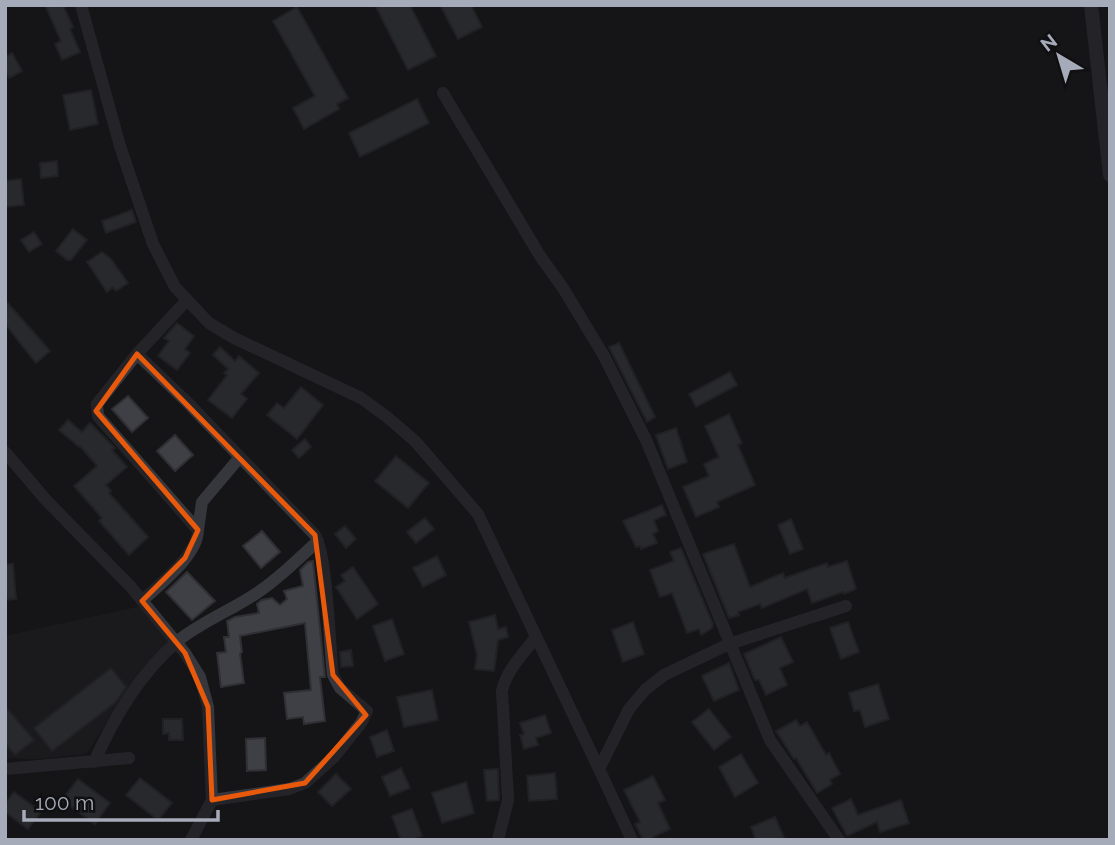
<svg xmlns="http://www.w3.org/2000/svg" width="1115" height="845" font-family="Raleway,sans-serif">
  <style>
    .built { fill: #212124 }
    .building { fill: #3f4045; stroke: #2f2f34; stroke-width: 2 }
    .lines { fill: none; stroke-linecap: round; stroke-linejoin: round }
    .minor { stroke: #36373d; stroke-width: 12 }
    .tertiary { stroke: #36373d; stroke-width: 14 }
    .marked { fill: none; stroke: #e8590c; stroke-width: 5; stroke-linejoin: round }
  </style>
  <rect width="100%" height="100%" fill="#151517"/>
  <!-- built -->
  <path class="built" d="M 142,606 L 172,642 L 118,705 L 86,754 L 35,759 L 5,758 L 5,636 Z"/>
  <!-- building -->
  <path class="building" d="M 45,5 L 63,5 L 73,27 L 70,29 L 80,52 L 62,60 L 55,44 L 61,41 Z
    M 375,5 L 410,5 L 436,56 L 408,70 Z
    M 440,5 L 471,5 L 482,27 L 458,39 Z
    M 297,7 L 348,98 L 337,104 L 339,109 L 304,129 L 293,108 L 315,96 L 273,21 Z
    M 12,53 L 22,71 L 9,78 L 5,72 L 5,57 Z
    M 91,90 L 98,124 L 70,130 L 63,95 Z
    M 417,99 L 429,123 L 360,157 L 349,133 Z
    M 57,161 L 58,176 L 41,178 L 40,163 Z
    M 21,179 L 24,205 L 5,207 L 5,181 Z
    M 132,210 L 136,222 L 106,233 L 102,221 Z
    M 73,229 L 87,240 L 71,260 L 67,260 L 56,251 Z
    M 34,232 L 42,244 L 29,252 L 21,240 Z
    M 102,252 L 111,259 L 128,283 L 116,291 L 113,287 L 107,292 L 87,262 Z
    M 5,300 L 50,351 L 36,363 L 5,324 Z
    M 177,323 L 194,336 L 185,349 L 190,353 L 177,370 L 158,356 L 169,341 L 164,338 Z
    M 619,343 L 655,417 L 647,422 L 609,347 Z
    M 220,347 L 235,361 L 239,356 L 259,373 L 241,394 L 247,399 L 232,418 L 208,400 L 227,375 L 224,373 L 228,369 L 213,355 Z
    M 730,372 L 737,385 L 696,407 L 689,394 Z
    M 301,387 L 323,405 L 297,439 L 267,415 L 277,403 L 284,408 Z
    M 128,396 L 148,418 L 132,432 L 112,409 Z
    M 729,414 L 742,443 L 738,445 L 755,485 L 717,502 L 719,507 L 696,517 L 683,487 L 709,476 L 704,464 L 719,457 L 705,426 Z
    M 68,420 L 82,432 L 90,423 L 115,448 L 112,450 L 127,467 L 106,485 L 111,491 L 109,493 L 148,537 L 129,555 L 99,521 L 102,518 L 74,486 L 97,466 L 80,446 L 79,447 L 59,430 Z
    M 676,428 L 687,462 L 668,469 L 656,435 Z
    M 175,435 L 193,455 L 175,471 L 157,451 Z
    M 305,439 L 311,447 L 299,458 L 292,450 Z
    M 396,456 L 429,483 L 408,508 L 375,481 Z
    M 662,505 L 666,515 L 654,520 L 658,531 L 653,534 L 657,543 L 641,549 L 640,546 L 636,547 L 623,521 Z
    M 425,518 L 434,529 L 416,543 L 407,532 Z
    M 791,519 L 803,549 L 790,554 L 778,525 Z
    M 345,526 L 356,539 L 346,548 L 335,534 Z
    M 262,531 L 280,552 L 261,568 L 243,546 Z
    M 734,544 L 750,587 L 783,573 L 785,578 L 827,563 L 828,567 L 847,561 L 856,589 L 844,594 L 843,592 L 812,603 L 807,589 L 762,608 L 760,604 L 738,612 L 739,615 L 729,618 L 703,554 Z
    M 681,548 L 713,624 L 712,628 L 701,635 L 699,629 L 687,633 L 672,593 L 660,597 L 650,570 L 674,561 L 670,552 Z
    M 437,556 L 446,575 L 423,587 L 413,568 Z
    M 313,561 L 325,677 L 320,677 L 325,721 L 304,724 L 303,717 L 287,719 L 284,693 L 311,690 L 305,623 L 240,636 L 242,652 L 240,654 L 244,683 L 221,687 L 217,653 L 226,652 L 224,637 L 229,637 L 227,621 L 235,617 L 259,613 L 257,604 L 262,600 L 272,598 L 280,605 L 287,599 L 284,591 L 303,586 L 300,570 L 308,562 Z
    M 5,564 L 13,564 L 16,599 L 5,600 Z
    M 353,567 L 378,604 L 357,619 L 336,587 L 345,581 L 341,575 Z
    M 187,572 L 215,601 L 192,620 L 166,592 Z
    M 495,615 L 498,629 L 506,627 L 508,637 L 498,640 L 494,671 L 475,669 L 477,655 L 469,622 Z
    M 392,619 L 404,654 L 385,661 L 373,626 Z
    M 633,622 L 644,654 L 623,662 L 612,630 Z
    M 848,622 L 859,652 L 841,659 L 830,628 Z
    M 781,637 L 793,662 L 780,668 L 787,685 L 766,695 L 759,680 L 755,680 L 744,654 Z
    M 351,650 L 353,666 L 341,667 L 340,652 Z
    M 729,663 L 739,690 L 714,701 L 702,676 Z
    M 111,668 L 126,687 L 116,702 L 52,751 L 34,728 Z
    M 878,684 L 889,719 L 865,727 L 860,710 L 854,711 L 849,693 Z
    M 432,690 L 438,720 L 404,727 L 397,697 Z
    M 5,706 L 34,740 L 15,755 L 5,744 Z
    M 709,709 L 731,737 L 714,750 L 692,722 Z
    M 545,715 L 551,733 L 536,738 L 538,745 L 524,749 L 520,735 L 524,734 L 520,723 Z
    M 163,719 L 182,719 L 183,740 L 169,740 L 169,733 L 163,734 Z
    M 796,720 L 800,726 L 807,722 L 826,755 L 829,753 L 840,774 L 830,780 L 832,784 L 817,793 L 796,758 L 794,759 L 776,731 Z
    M 387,730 L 394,751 L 377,757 L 370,737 Z
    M 265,738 L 266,770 L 247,771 L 246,739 Z
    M 741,754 L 758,783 L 735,797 L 719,767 Z
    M 401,768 L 410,788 L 390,796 L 382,777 Z
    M 498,769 L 499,800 L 487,801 L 484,770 Z
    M 555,773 L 557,799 L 529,801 L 527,776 Z
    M 336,774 L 351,789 L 332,806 L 318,792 Z
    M 653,776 L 665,800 L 658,803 L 670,829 L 653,837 L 654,840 L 643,840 L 635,824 L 640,822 L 624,790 Z
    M 140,778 L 172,803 L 158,820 L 126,795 Z
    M 78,779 L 110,803 L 95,824 L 62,800 Z
    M 466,782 L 474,813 L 442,823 L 432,793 Z
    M 14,792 L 41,812 L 28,829 L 5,812 L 5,804 Z
    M 851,799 L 858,815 L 901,800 L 909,823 L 880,832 L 877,822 L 847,836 L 832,808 Z
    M 412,809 L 422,836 L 412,840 L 401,840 L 392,816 Z
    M 775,817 L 785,840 L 756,840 L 751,827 Z"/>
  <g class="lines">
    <!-- minor -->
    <path class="minor" d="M 81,5 L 120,146 L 153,244 L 175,287 L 209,323 L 234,338 L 361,398 L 387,417 L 415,441 L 478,514 L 599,769
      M 443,93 L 540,256 L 563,288 L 604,356 L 647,442 L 770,740 L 839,840
      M 137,354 L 187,402 L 315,535 C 328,560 329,642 333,675 L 340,688 L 367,711 L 361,723 L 334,757 L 305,783 L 289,789 L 212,800
      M 5,452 L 46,500 L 131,587 L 185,653 L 200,677 L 208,707 L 212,800 L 191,840
      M 198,530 L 202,502 L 240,457
      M 142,601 C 160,584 198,555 198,530 L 98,416 L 97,404 L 137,354 L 186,301
      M 94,762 C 115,716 140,673 179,640 C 203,621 232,610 257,593 C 280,578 299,558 318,541
      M 5,769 L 129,758
      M 498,840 L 508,800 L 502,691 C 506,671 523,654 536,637
      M 632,840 L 599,769 L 629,709 L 645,690 L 664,675 L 729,644 L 846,606"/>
    <!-- tertiary -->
    <path class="tertiary" d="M 1091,5 L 1110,175"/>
  </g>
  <!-- marked area -->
  <path d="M0 0H1115V845H0ZM 137,354 L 315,535 L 333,675 L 366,715 L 305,783 L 212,800 L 208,707 L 185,653 L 142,601 L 185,558 L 198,530 L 96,411 Z" fill="#151517" fill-opacity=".55" fill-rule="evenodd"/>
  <path class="marked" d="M 137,354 L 315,535 L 333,675 L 366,715 L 305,783 L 212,800 L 208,707 L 185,653 L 142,601 L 185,558 L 198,530 L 96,411 Z"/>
  <!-- border -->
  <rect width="1115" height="845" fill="none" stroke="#a6abb9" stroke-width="14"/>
  <!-- north arrow -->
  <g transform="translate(1059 56) rotate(322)" stroke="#101012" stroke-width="5" paint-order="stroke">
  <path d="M0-5L12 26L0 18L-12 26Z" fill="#a6abb9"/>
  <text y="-10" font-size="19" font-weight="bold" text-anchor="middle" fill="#a6abb9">N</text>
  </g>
  <!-- scale -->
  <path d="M24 810v10h194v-10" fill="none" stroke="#a6abb9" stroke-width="3.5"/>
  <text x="35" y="810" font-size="21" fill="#a6abb9" stroke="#101012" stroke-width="5" paint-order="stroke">100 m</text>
</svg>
